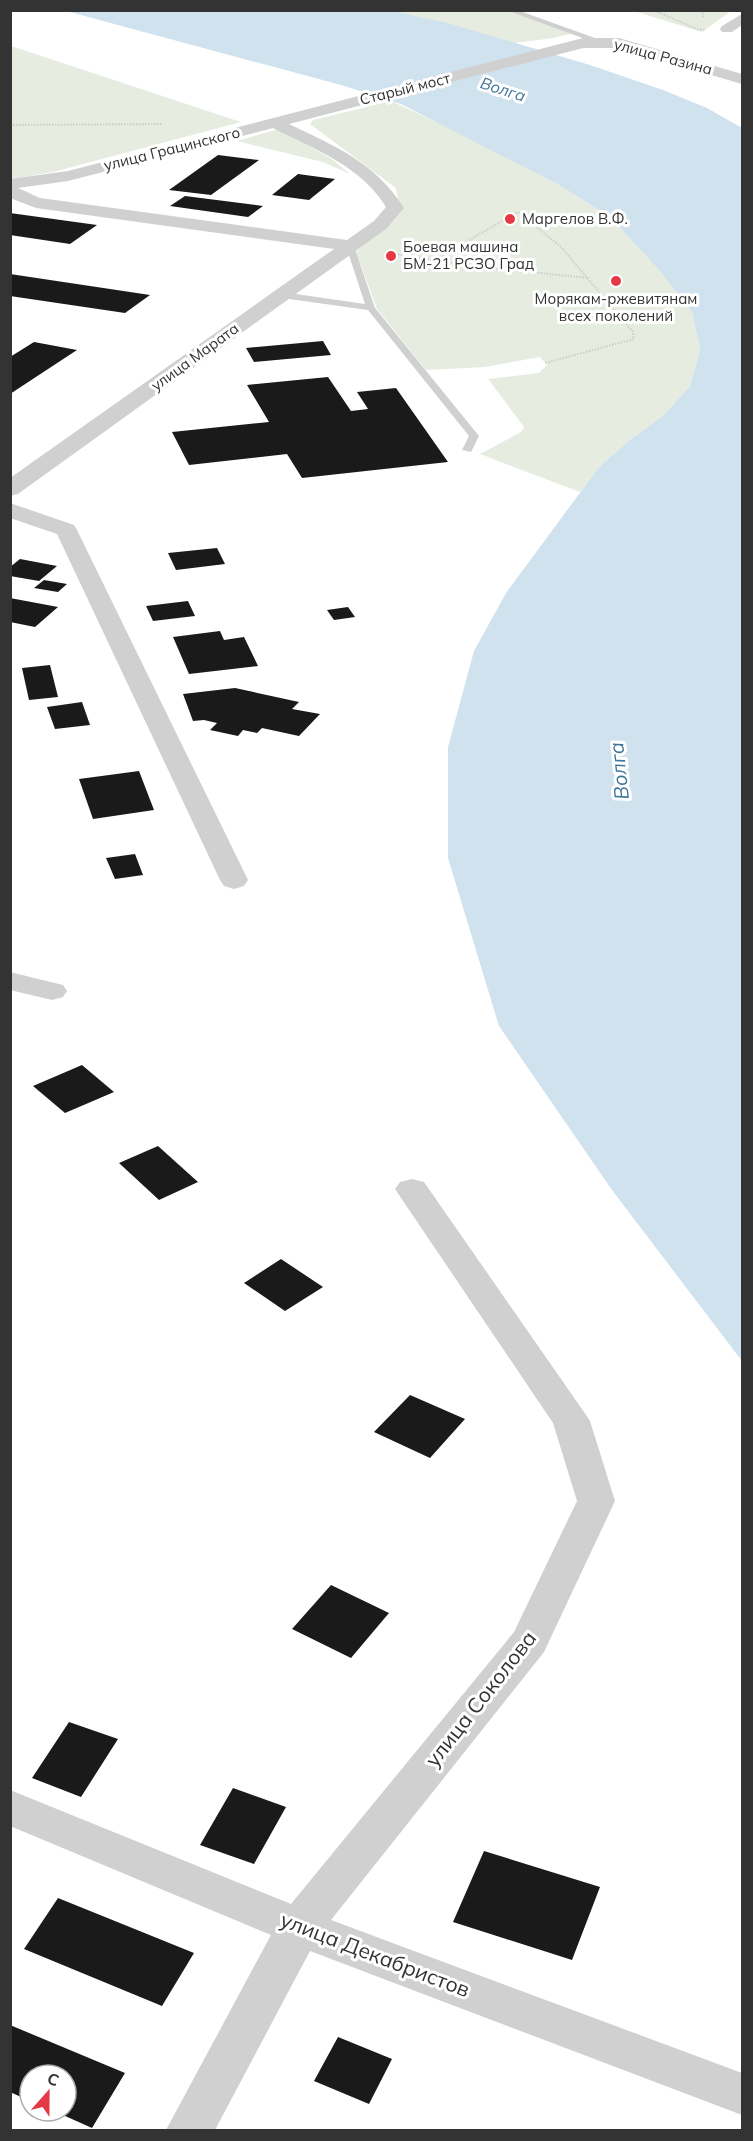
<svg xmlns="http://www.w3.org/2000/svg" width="753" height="2141" font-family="Mulish,sans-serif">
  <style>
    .green { fill: #e6ecdf }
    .water { fill: #cfe2ee }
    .building { fill: #1a1a1a }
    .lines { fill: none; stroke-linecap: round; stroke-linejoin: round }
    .path { stroke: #cdcdcd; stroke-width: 2; stroke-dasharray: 1.5 1.5; stroke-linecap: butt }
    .service { fill: #d0d0d0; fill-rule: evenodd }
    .minor { fill: #d0d0d0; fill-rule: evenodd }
    .poi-dot { fill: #e63946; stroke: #fff; stroke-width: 2 }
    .labels { text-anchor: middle; stroke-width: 6; stroke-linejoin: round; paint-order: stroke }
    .far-street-label { font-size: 15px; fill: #333; stroke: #fff }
    .far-poi-label { font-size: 15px; fill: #333; stroke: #fff; text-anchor: start }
    .far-water-label { font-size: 16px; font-style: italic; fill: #3f7597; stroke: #fff }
    .water-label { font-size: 20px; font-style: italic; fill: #3f7597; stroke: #fff }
    .near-street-label { font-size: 21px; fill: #333; stroke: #fff }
  </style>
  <rect width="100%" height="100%" fill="#fff"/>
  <!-- green -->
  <path class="green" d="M 392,11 L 521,11 L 573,33 L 554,38 L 514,43 Z
    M 634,11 L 731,11 L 702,32 Z
    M 11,46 L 241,122 L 53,172 L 11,179 Z
    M 391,101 L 473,139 L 559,185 L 610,217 L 659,270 L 692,312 L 700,350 L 690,386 L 664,415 L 631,439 L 599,467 L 580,492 L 480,454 L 521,432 L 524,427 L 488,379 L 539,373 L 547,365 L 540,357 L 485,367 L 426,370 L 377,309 L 356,252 L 399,206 L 396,188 L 310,124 L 313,120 Z
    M 275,130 L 283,131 L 332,159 L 350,174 L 323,162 L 237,141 Z"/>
  <!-- water -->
  <path class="water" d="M 66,11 L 392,11 L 451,24 L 590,65 L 663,90 L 707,108 L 742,128 L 742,1361 L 612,1190 L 499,1026 L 448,858 L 448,747 L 474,651 L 506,593 L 599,467 L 631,439 L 664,415 L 690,386 L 700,350 L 692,312 L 659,270 L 610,217 L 559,185 L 401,104 L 341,85 Z"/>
  <!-- building -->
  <path class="building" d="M 218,155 L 259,160 L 211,195 L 169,190 Z
    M 298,174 L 335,179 L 309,200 L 272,195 Z
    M 185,196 L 263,206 L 248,217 L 170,206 Z
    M 10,213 L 97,225 L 70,244 L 10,235 Z
    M 10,274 L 150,295 L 125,313 L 10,296 Z
    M 323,341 L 331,355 L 254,362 L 246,348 Z
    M 34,342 L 77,350 L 10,394 L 10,357 Z
    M 328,377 L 351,411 L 368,409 L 357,392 L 396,388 L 448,462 L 302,478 L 287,454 L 189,465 L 172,432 L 269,422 L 247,385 Z
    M 217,548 L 225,564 L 176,570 L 168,553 Z
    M 20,559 L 57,566 L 39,581 L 10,576 L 10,567 Z
    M 44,580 L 67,584 L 58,592 L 34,588 Z
    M 10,598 L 58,607 L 35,627 L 10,622 Z
    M 188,601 L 195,616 L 153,621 L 146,606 Z
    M 348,607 L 355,617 L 334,620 L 327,610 Z
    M 220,631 L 224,640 L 244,637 L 258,666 L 189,674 L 173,637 Z
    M 50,665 L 58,697 L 29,700 L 22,668 Z
    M 235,688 L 299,702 L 292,709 L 320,714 L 299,736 L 262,728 L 257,733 L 243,730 L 238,736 L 210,730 L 217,723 L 204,720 L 193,721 L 183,694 Z
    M 82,702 L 90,725 L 55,729 L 47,707 Z
    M 139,771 L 154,810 L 93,819 L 79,779 Z
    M 135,854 L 143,875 L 115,879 L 106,858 Z
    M 82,1065 L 114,1092 L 65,1113 L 33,1086 Z
    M 158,1146 L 198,1182 L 159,1200 L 119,1163 Z
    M 281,1259 L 323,1287 L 285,1311 L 244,1283 Z
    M 410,1395 L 465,1419 L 430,1458 L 374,1432 Z
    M 331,1585 L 389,1613 L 351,1658 L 292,1629 Z
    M 69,1722 L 118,1739 L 81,1797 L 32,1778 Z
    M 233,1788 L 286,1807 L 254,1864 L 200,1845 Z
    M 484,1851 L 600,1887 L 572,1960 L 453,1922 Z
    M 58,1898 L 194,1953 L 162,2006 L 24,1949 Z
    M 10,2025 L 125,2073 L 92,2128 L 54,2111 L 66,2111 L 66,2075 L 30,2075 L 30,2101 L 10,2092 Z
    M 338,2037 L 392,2059 L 369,2104 L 314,2081 Z"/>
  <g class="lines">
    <!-- path -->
    <path class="path" d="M 653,10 L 697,29 L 706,30
      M 701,10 L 704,18
      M 10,125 L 163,124
      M 389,253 L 471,266 L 589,278
      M 435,260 L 518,212 L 561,247 L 633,332 L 634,339 L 545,363"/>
    <!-- service -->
    <path class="service" d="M 506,10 L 517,10 L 606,42 L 599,44 Z
      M 350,243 L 354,246 L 375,308 L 479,436 L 471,452 L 462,450 L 469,436 L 368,310 L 282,298 L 277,295 L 282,292 L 365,304 L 346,246 Z"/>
    <!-- minor -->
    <path class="minor" d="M 742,14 L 742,25 L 732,32 L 722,32 L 720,29 L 722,26 Z
      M 583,38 L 619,38 L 742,74 L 742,84 L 618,48 L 583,48 L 289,124 C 336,147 375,162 404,208 L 386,229 L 18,494 L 10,496 L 10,478 L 334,249 L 36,208 L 10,198 L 10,179 L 68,171 ZM 273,128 C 314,149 361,166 386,207 L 374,221 L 347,240 L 40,198 L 18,188 L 68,181 Z
      M 10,503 L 74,525 L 77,530 L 248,880 L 244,886 L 234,889 L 224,886 L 220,880 L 57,534 L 10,518 Z
      M 10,972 L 63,985 L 67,991 L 63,997 L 52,1000 L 10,990 Z
      M 412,1179 L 424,1182 L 584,1412 L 590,1421 L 615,1501 L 544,1652 L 331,1920 L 742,2073 L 742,2115 L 310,1951 L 215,2130 L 166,2130 L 271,1935 L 10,1826 L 10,1790 L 291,1904 L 514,1632 L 577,1501 L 553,1423 L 395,1189 L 400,1182 Z"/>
  </g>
  <!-- markers -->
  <g class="poi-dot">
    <circle cx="510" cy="219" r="6"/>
    <circle cx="391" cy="256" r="6"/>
    <circle cx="616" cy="281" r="6"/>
  </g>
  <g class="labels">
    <!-- far-street labels -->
    <g class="far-street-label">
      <text transform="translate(663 57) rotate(15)" y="5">улица Разина</text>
      <text transform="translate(405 89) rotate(-14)" y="5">Старый мост</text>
      <text transform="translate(172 149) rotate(-14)" y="5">улица Грацинского</text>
      <text transform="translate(195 357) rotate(-36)" y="5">улица Марата</text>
    </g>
    <!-- far-poi labels -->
    <g class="far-poi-label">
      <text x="522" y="224">Маргелов В.Ф.</text>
      <text x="403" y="252">Боевая машина<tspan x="403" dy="17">БМ-21 РСЗО Град</tspan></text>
      <text x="616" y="304" text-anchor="middle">Морякам-ржевитянам<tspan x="616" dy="17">всех поколений</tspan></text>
    </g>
    <!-- far-water labels -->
    <g class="far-water-label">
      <text transform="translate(503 89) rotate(18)" y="6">Волга</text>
    </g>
    <!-- water labels -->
    <g class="water-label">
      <text transform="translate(619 771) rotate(-96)" y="7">Волга</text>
    </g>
    <!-- near-street labels -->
    <g class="near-street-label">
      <text transform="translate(481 1699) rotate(-52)" y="7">улица Соколова</text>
      <text transform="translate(375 1955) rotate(21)" y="7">улица Декабристов</text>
    </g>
  </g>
  <!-- border -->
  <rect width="753" height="2141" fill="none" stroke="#333333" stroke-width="24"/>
  <!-- north arrow -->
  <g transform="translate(48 2093) rotate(21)"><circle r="28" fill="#ffffff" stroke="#adadad" stroke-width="1.5"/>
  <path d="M0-4.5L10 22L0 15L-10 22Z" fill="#e63946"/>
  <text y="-9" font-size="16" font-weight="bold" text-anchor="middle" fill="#333333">С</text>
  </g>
</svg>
